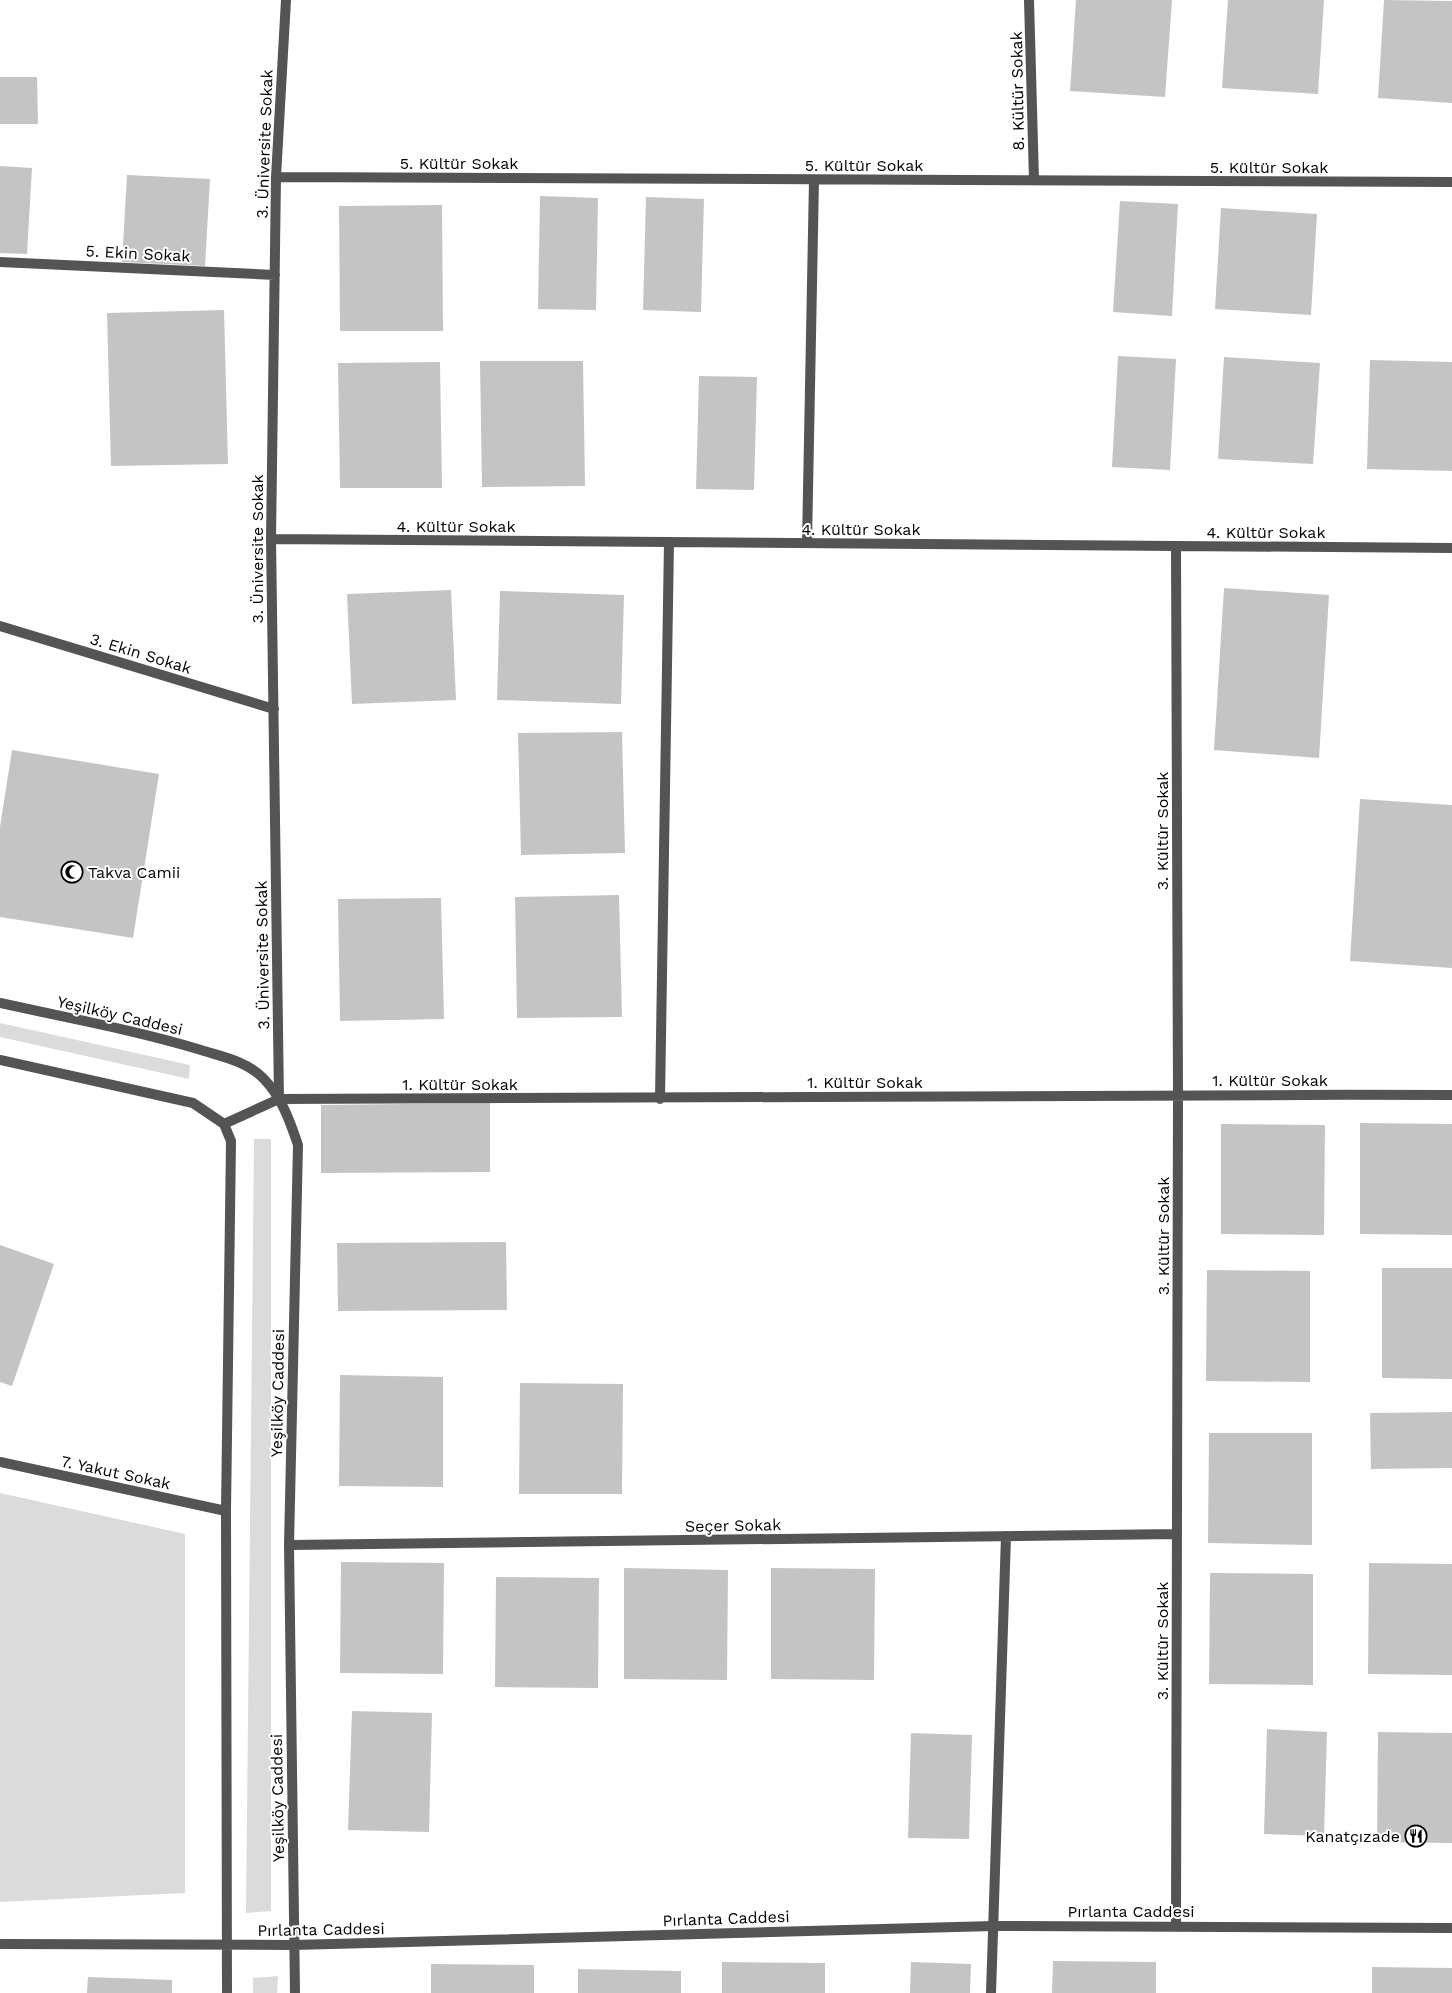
<svg xmlns="http://www.w3.org/2000/svg" width="1452" height="1993" font-family="'Work Sans',sans-serif">
  <style>
    .green { fill: #dbdbdb }
    .building { fill: #c4c4c4 }
    .lines { fill: none; stroke-linecap: round; stroke-linejoin: round }
    .minor { stroke: #545454; stroke-width: 10 }
    .tertiary { stroke: #545454; stroke-width: 10 }
    .labels { text-anchor: middle; stroke-width: 4; stroke-linejoin: round; paint-order: stroke }
    .street-label { font-size: 16px; fill: #000; stroke: #fff }
    .poi-label { font-size: 16px; fill: #000; stroke: #fff; text-anchor: start }
  </style>
  <rect width="100%" height="100%" fill="#fff"/>
  <!-- green -->
  <path class="green" d="M 0,1023 L 190,1065 L 189,1079 L 0,1037 Z
    M 254,1139 L 271,1139 L 271,1911 L 246,1913 Z
    M 0,1493 L 185,1534 L 185,1893 L 0,1902 Z
    M 278,1976 L 277,1993 L 253,1993 L 253,1978 Z"/>
  <!-- building -->
  <path class="building" d="M 1076,0 L 1172,0 L 1165,97 L 1070,91 Z
    M 1228,0 L 1324,0 L 1318,94 L 1222,88 Z
    M 1384,0 L 1452,1 L 1452,103 L 1378,98 Z
    M 0,77 L 37,77 L 38,124 L 0,124 Z
    M 0,166 L 32,168 L 27,254 L 0,253 Z
    M 127,175 L 210,179 L 205,266 L 122,262 Z
    M 540,196 L 598,198 L 596,310 L 538,309 Z
    M 646,197 L 704,199 L 701,312 L 643,310 Z
    M 1120,201 L 1178,204 L 1172,316 L 1113,312 Z
    M 442,205 L 443,331 L 340,331 L 339,206 Z
    M 1221,208 L 1317,214 L 1311,315 L 1215,309 Z
    M 224,310 L 228,464 L 111,466 L 107,313 Z
    M 1118,356 L 1176,359 L 1170,470 L 1112,467 Z
    M 1224,357 L 1320,363 L 1313,464 L 1218,459 Z
    M 1370,360 L 1452,362 L 1452,471 L 1367,469 Z
    M 480,361 L 583,361 L 585,486 L 482,487 Z
    M 440,362 L 442,488 L 340,488 L 338,363 Z
    M 699,376 L 757,377 L 754,490 L 696,489 Z
    M 1224,588 L 1329,595 L 1319,758 L 1214,750 Z
    M 451,590 L 456,700 L 352,704 L 347,594 Z
    M 500,591 L 624,595 L 621,704 L 497,700 Z
    M 622,732 L 625,853 L 521,855 L 518,733 Z
    M 12,750 L 159,774 L 133,938 L 0,917 L 0,827 Z
    M 1360,799 L 1452,805 L 1452,968 L 1350,961 Z
    M 619,895 L 622,1017 L 517,1018 L 515,897 Z
    M 441,898 L 444,1019 L 340,1021 L 338,899 Z
    M 490,1103 L 490,1172 L 321,1173 L 321,1105 Z
    M 1360,1123 L 1452,1124 L 1452,1235 L 1360,1234 Z
    M 1221,1124 L 1325,1125 L 1324,1235 L 1221,1234 Z
    M 506,1242 L 507,1310 L 338,1311 L 337,1243 Z
    M 0,1245 L 54,1264 L 12,1386 L 0,1382 Z
    M 1382,1268 L 1452,1268 L 1452,1379 L 1382,1378 Z
    M 1207,1270 L 1310,1271 L 1310,1382 L 1206,1381 Z
    M 340,1375 L 443,1377 L 443,1487 L 339,1486 Z
    M 520,1383 L 623,1384 L 622,1494 L 519,1494 Z
    M 1452,1412 L 1452,1468 L 1371,1469 L 1370,1413 Z
    M 1209,1433 L 1312,1433 L 1312,1545 L 1208,1543 Z
    M 341,1562 L 444,1563 L 443,1674 L 340,1673 Z
    M 1369,1563 L 1452,1564 L 1452,1675 L 1368,1674 Z
    M 624,1568 L 728,1570 L 727,1680 L 624,1679 Z
    M 771,1568 L 875,1569 L 874,1680 L 771,1679 Z
    M 1210,1573 L 1313,1574 L 1313,1685 L 1209,1684 Z
    M 496,1577 L 599,1578 L 598,1688 L 495,1687 Z
    M 352,1711 L 432,1713 L 429,1832 L 348,1830 Z
    M 1267,1729 L 1327,1732 L 1324,1836 L 1264,1834 Z
    M 1378,1732 L 1452,1733 L 1452,1843 L 1377,1842 Z
    M 911,1733 L 972,1735 L 969,1839 L 908,1838 Z
    M 1053,1961 L 1156,1962 L 1156,1993 L 1052,1993 Z
    M 722,1962 L 825,1963 L 825,1993 L 722,1993 Z
    M 911,1962 L 971,1964 L 970,1993 L 910,1993 Z
    M 431,1964 L 534,1965 L 534,1993 L 431,1993 Z
    M 1372,1967 L 1452,1968 L 1452,1993 L 1372,1993 Z
    M 578,1969 L 681,1971 L 681,1993 L 578,1993 Z
    M 88,1977 L 172,1980 L 172,1993 L 87,1993 Z"/>
  <g class="lines">
    <!-- minor -->
    <path class="minor" d="M 286,0 L 276,177 L 271,539 L 279,1099 C 670,1099 1061,1094 1452,1095
      M 1029,0 L 1034,180
      M 276,177 L 1452,182
      M 0,262 L 275,275
      M 271,539 L 1452,548
      M 807,543 L 814,180
      M 0,626 L 274,709
      M 660,1099 L 669,542
      M 0,1462 L 226,1511
      M 289,1545 L 1177,1534
      M 1176,1925 L 1178,1095 L 1176,546
      M 991,1993 L 1006,1536"/>
    <!-- tertiary -->
    <path class="tertiary" d="M 0,1003 C 67,1018 135,1030 201,1050 C 223,1057 246,1061 263,1078 C 281,1096 290,1121 298,1145 L 289,1545 L 295,1993
      M 0,1060 L 193,1103 L 224,1124 L 231,1141 L 226,1511 L 227,1993
      M 224,1124 L 279,1099
      M 0,1944 L 294,1945 L 993,1926 L 1452,1928"/>
  </g>
  <!-- icons -->
  <defs>
    <g id="mosque-ring" transform="scale(1.125)"><circle r="9.5" fill="#fff" stroke="#000" stroke-width="1.5"/><path d="M3.5-4.9A6 6 0 1 0 3.5 4.9A5 5 0 1 1 3.5-4.9Z" fill="#000"/></g>
    <g id="restaurant-ring" transform="scale(1.125)"><circle r="9.5" fill="#fff" stroke="#000" stroke-width="1.5"/><path d="M-5-6h1v4h1v-4h1v4h1v-4h1v5L-1.5 .5V6h-2V.5L-5-1ZM5-6V6H3V1.5H1.5Q1.5-4 5-6Z" fill="#000"/></g>
  </defs>
  <g fill-rule="evenodd">
    <use href="#mosque-ring" x="72" y="872"/>
    <use href="#restaurant-ring" x="1416" y="1836"/>
  </g>
  <g class="labels">
    <!-- street labels -->
    <g class="street-label">
      <text transform="translate(1017 91) rotate(-91)" y="6">8. Kültür Sokak</text>
      <text transform="translate(264 144) rotate(-88)" y="6">3. Üniversite Sokak</text>
      <text x="459" y="169">5. Kültür Sokak</text>
      <text x="864" y="171">5. Kültür Sokak</text>
      <text x="1269" y="173">5. Kültür Sokak</text>
      <text transform="translate(138 253) rotate(3)" y="6">5. Ekin Sokak</text>
      <text x="456" y="532">4. Kültür Sokak</text>
      <text x="861" y="535">4. Kültür Sokak</text>
      <text x="1266" y="538">4. Kültür Sokak</text>
      <text transform="translate(257 549) rotate(-90)" y="6">3. Üniversite Sokak</text>
      <text transform="translate(141 653) rotate(17)" y="6">3. Ekin Sokak</text>
      <text transform="translate(1162 831) rotate(-90)" y="6">3. Kültür Sokak</text>
      <text transform="translate(262 955) rotate(-91)" y="6">3. Üniversite Sokak</text>
      <text transform="translate(120 1015) rotate(13)" y="6">Yeşilköy Caddesi</text>
      <text x="1270" y="1086">1. Kültür Sokak</text>
      <text x="865" y="1088">1. Kültür Sokak</text>
      <text x="460" y="1090">1. Kültür Sokak</text>
      <text transform="translate(1163 1236) rotate(-90)" y="6">3. Kültür Sokak</text>
      <text transform="translate(277 1393) rotate(-89)" y="6">Yeşilköy Caddesi</text>
      <text transform="translate(116 1472) rotate(12)" y="6">7. Yakut Sokak</text>
      <text transform="translate(733 1525) rotate(-1)" y="6">Seçer Sokak</text>
      <text transform="translate(1162 1641) rotate(-90)" y="6">3. Kültür Sokak</text>
      <text transform="translate(277 1798) rotate(-91)" y="6">Yeşilköy Caddesi</text>
      <text x="1131" y="1917">Pırlanta Caddesi</text>
      <text transform="translate(726 1918) rotate(-2)" y="6">Pırlanta Caddesi</text>
      <text transform="translate(321 1929) rotate(-1)" y="6">Pırlanta Caddesi</text>
    </g>
    <!-- poi labels -->
    <g class="poi-label">
      <text x="88" y="878">Takva Camii</text>
      <text x="1400" y="1842" text-anchor="end">Kanatçızade</text>
    </g>
  </g>
</svg>
